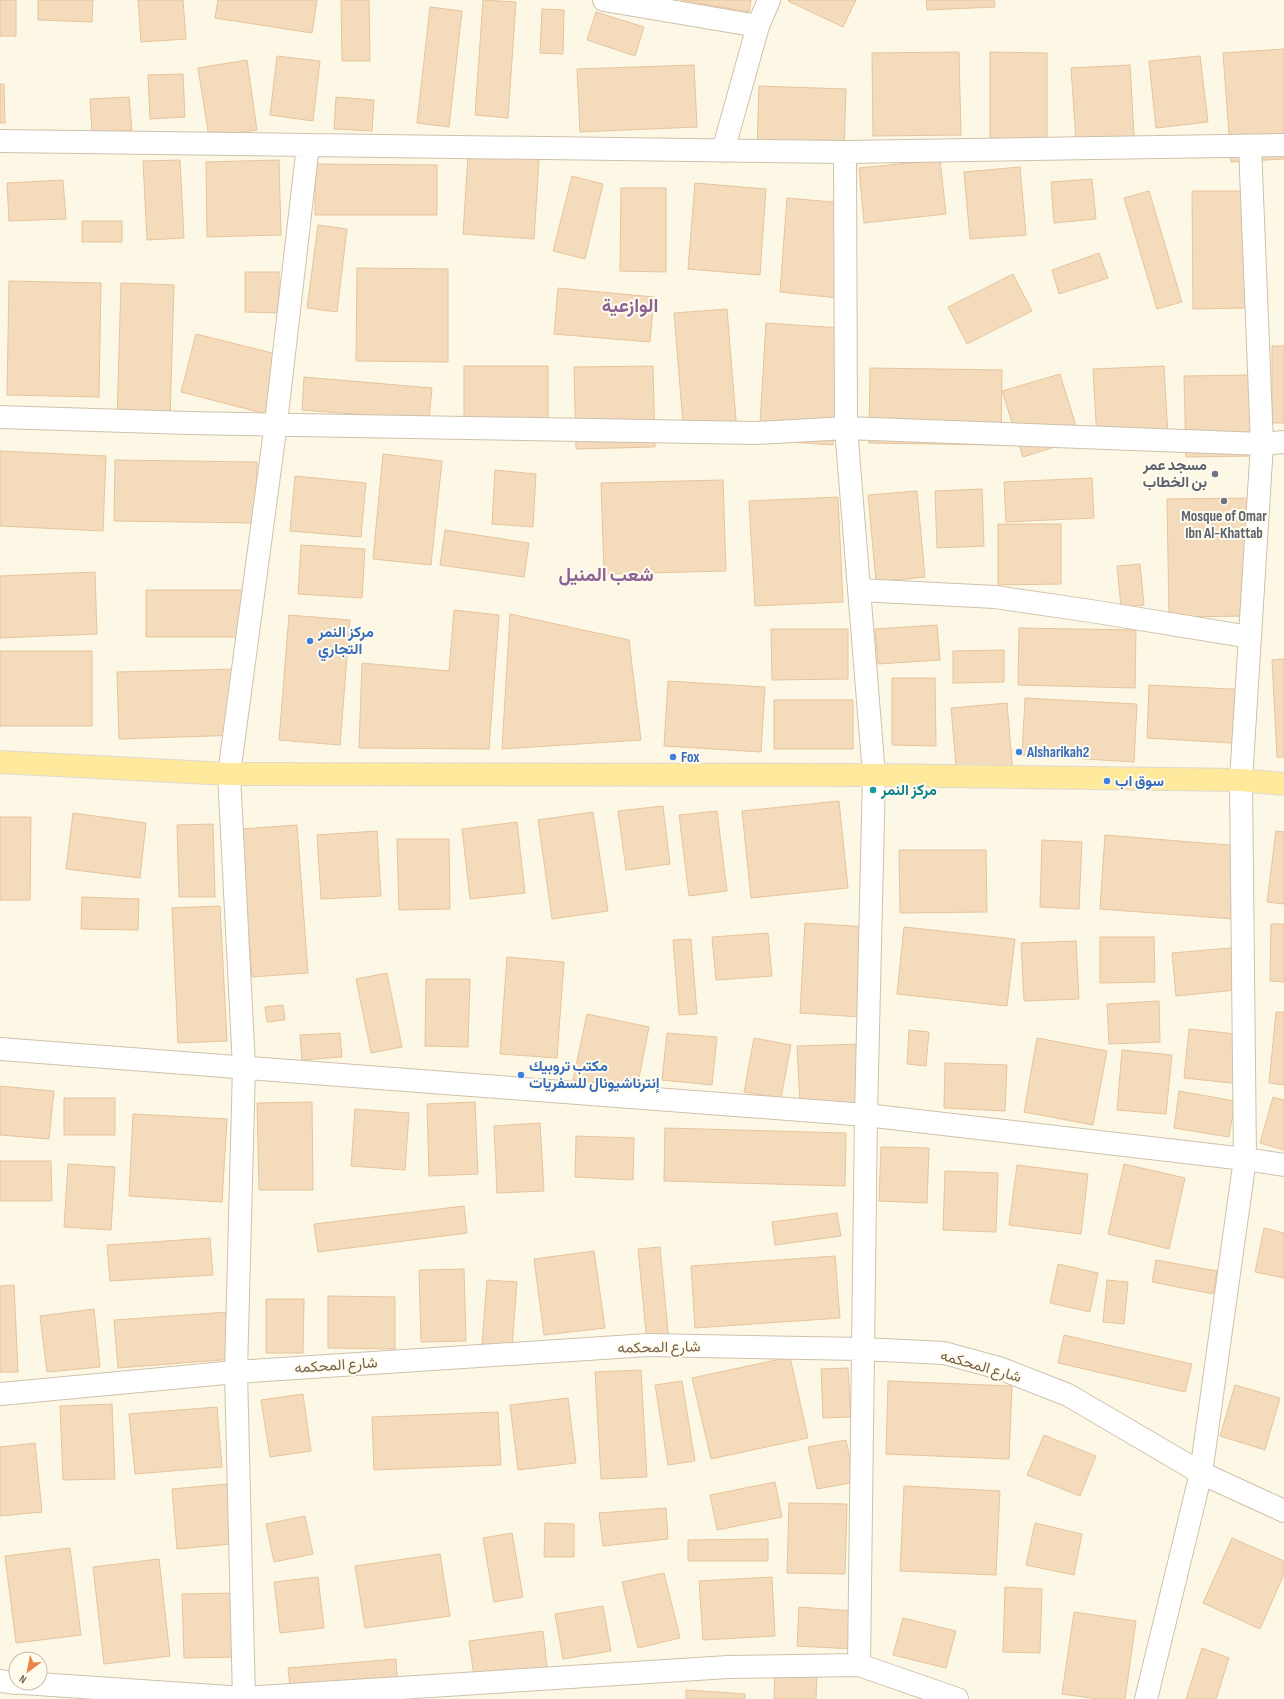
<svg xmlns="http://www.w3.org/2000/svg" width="1284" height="1699" font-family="'Sofia Sans Condensed',Vazirmatn,sans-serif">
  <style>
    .building { fill: #f4dbbc; stroke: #e7c49c }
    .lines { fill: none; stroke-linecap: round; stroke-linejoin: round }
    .minor-casing { stroke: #cfc1ab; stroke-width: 24 }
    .major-casing { stroke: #dfd9d3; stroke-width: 24 }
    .minor { stroke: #fff; stroke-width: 22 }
    .major { stroke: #fee99c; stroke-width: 22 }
    .worship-dot { fill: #6b7280; stroke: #fffbed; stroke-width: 1.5 }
    .shop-dot { fill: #3f7fe0; stroke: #fffbed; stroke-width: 1.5 }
    .culture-dot { fill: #0f9aa8; stroke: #fffbed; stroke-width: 1.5 }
    .labels { text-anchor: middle; stroke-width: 4; stroke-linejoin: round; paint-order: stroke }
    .worship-label { font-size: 15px; font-weight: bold; fill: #5b616d; stroke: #fffbed; text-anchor: end }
    .shop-label { font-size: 15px; font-weight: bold; fill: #366cbe; stroke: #fffbed; text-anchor: start }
    .culture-label { font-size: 15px; font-weight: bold; fill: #0d838f; stroke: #fffbed; text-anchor: start }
    .street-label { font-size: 15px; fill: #786149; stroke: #fffbed }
    .district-label { font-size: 19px; font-weight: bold; fill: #8c6194; stroke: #fffbed }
  </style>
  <rect width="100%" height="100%" fill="#fdf8e6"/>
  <!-- building -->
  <path class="building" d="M 0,0 L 16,0 L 16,36 L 0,36 Z
    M 38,0 L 93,0 L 92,22 L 38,20 Z
    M 138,0 L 183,0 L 186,39 L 141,42 Z
    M 218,0 L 317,0 L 312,33 L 215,18 Z
    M 341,0 L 369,0 L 370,61 L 342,61 Z
    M 483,0 L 516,2 L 508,118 L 475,115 Z
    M 681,0 L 751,0 L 749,12 Z
    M 789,0 L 856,0 L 843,27 L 788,1 Z
    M 926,0 L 994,0 L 995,7 L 927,10 Z
    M 430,7 L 462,11 L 449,127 L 417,123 Z
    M 542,9 L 564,10 L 563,54 L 540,53 Z
    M 596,12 L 644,27 L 635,56 L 587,40 Z
    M 1284,49 L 1284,159 L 1231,162 L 1223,53 Z
    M 959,52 L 961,135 L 873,136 L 872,53 Z
    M 990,52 L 1047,53 L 1047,153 L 990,153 Z
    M 277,56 L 320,61 L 313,121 L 270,115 Z
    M 1200,56 L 1208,122 L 1156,128 L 1149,61 Z
    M 247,60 L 257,130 L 209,137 L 198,68 Z
    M 694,65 L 697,127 L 580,132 L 577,69 Z
    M 1130,65 L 1135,152 L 1077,155 L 1071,68 Z
    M 183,74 L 185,117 L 150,119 L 148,75 Z
    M 0,84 L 4,84 L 5,123 L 0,123 Z
    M 759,86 L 846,89 L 844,154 L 757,150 Z
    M 129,97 L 132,130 L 92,133 L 90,99 Z
    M 336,97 L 374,100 L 372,131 L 334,129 Z
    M 468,155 L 539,160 L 534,239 L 463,234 Z
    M 180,160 L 184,238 L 147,240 L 143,161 Z
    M 279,160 L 281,235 L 207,237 L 206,162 Z
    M 940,160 L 946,214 L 864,223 L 859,168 Z
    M 315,164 L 437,165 L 437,215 L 315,215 Z
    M 1020,167 L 1026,235 L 970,239 L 964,172 Z
    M 572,176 L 603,184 L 585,259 L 553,251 Z
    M 1092,179 L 1096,219 L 1054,223 L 1051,182 Z
    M 63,180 L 66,219 L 9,221 L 7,183 Z
    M 695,183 L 766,189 L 760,275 L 688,269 Z
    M 621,188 L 666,188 L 666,272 L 620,271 Z
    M 1149,191 L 1182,302 L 1157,309 L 1124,198 Z
    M 1192,191 L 1247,191 L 1248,308 L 1193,309 Z
    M 787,198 L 855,204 L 847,299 L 780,292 Z
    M 82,221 L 122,221 L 122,242 L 82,242 Z
    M 318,225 L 347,229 L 337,312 L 307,308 Z
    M 1099,253 L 1108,278 L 1059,294 L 1052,270 Z
    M 357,268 L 448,269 L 448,362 L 356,361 Z
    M 245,272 L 279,272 L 279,313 L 245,312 Z
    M 1013,274 L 1032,311 L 967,344 L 948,307 Z
    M 9,281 L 101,283 L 99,397 L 7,395 Z
    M 121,283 L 174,285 L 170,421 L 117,419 Z
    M 558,288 L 654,297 L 650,342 L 554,334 Z
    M 727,309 L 737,432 L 684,436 L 674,313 Z
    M 766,323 L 840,328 L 833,445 L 759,440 Z
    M 196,334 L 284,356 L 270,415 L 181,392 Z
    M 1272,346 L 1284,346 L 1284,423 L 1272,423 Z
    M 464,366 L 548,366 L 548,436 L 464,436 Z
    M 653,366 L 655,447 L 576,449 L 574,367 Z
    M 1164,366 L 1168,437 L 1097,440 L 1093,369 Z
    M 870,368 L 1002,370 L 1001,445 L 869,443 Z
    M 1060,374 L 1080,439 L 1023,457 L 1002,391 Z
    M 1252,375 L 1254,456 L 1186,457 L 1184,376 Z
    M 304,377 L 432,388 L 429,420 L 302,410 Z
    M 0,451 L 106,456 L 103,531 L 0,526 Z
    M 383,454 L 442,461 L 431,565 L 373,559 Z
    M 115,460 L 257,462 L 256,523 L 114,521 Z
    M 495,470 L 536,474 L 533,527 L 492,524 Z
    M 295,476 L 366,483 L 361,537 L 290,531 Z
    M 1092,478 L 1094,518 L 1006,522 L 1004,482 Z
    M 723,480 L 726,571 L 604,574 L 601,483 Z
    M 982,489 L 984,546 L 937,548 L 935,491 Z
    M 917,491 L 925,577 L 876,582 L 868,495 Z
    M 838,497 L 843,602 L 755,606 L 749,501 Z
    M 1250,498 L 1252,616 L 1169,617 L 1167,499 Z
    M 998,524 L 1061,524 L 1061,584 L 998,585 Z
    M 445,530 L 529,543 L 524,577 L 440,565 Z
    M 301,545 L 365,549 L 362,598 L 298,594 Z
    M 1140,564 L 1144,605 L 1121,607 L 1117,566 Z
    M 95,572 L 97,634 L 0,638 L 0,576 Z
    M 146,590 L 243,590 L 243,637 L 146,637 Z
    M 454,610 L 499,615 L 489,749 L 359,748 L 362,663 L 449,671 Z
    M 510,614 L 629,640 L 641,740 L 502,749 Z
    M 289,615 L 350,620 L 340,745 L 279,740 Z
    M 937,625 L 940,660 L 878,664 L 875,629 Z
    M 1019,628 L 1136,630 L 1135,688 L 1018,685 Z
    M 771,629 L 848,629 L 848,679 L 772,680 Z
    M 1004,650 L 1004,682 L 953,683 L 953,651 Z
    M 0,651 L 92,651 L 92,726 L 0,726 Z
    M 1284,659 L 1284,757 L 1277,757 L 1272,660 Z
    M 239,669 L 241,735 L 119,739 L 117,672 Z
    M 892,678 L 935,678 L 936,746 L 892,745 Z
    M 668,681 L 765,687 L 761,752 L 664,746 Z
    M 1149,685 L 1252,690 L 1249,744 L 1147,738 Z
    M 1025,698 L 1137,704 L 1134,762 L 1022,755 Z
    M 774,700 L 853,700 L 853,749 L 774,749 Z
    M 1007,703 L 1013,773 L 957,778 L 951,708 Z
    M 839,801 L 848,888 L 751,898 L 742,811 Z
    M 663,806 L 670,864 L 626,870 L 618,811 Z
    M 717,811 L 727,891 L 689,896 L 679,815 Z
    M 593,812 L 608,911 L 552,919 L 538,820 Z
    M 73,813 L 146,823 L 140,878 L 66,869 Z
    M 0,817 L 31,817 L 30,900 L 0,900 Z
    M 517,822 L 525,893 L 470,899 L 462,829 Z
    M 213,824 L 215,897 L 179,897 L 177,825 Z
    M 297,825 L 308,973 L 252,977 L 240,829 Z
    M 377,831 L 381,896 L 321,899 L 317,835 Z
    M 1276,831 L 1284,832 L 1284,904 L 1267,902 Z
    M 1105,835 L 1253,847 L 1247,920 L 1100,909 Z
    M 397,839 L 449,839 L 450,909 L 399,910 Z
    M 1042,840 L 1082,842 L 1079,909 L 1040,907 Z
    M 899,850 L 986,850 L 987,912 L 900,913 Z
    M 82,897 L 139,899 L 138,930 L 81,929 Z
    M 220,906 L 227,1041 L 178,1043 L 172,908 Z
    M 805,923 L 867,927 L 861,1017 L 800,1013 Z
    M 1271,924 L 1284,924 L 1284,982 L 1270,981 Z
    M 904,927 L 1015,939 L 1007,1006 L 897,994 Z
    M 768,933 L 772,976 L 716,980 L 712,937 Z
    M 1100,937 L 1154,937 L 1155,982 L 1100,983 Z
    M 691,939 L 697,1014 L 679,1015 L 673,940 Z
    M 1076,941 L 1079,999 L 1024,1001 L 1021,943 Z
    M 1242,947 L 1246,989 L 1176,996 L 1172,953 Z
    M 507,957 L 564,962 L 557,1058 L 500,1054 Z
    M 387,973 L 402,1047 L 371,1053 L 356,979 Z
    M 426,979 L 470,979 L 468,1047 L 425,1046 Z
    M 1159,1001 L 1160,1042 L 1109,1044 L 1107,1004 Z
    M 283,1005 L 285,1020 L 267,1022 L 265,1007 Z
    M 1276,1012 L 1284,1012 L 1284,1085 L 1269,1083 Z
    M 587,1014 L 649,1027 L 636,1093 L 573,1080 Z
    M 1189,1029 L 1245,1035 L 1240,1084 L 1184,1078 Z
    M 909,1030 L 929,1032 L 926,1066 L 907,1064 Z
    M 340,1033 L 342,1057 L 302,1060 L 300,1035 Z
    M 667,1033 L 717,1037 L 712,1085 L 662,1080 Z
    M 754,1038 L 791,1045 L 781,1098 L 744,1092 Z
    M 1037,1038 L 1107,1051 L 1093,1125 L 1024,1112 Z
    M 861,1044 L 863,1103 L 800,1105 L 797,1046 Z
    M 1122,1050 L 1172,1055 L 1166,1114 L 1117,1110 Z
    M 945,1063 L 1007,1065 L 1005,1111 L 944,1108 Z
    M 0,1086 L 54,1091 L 49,1139 L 0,1135 Z
    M 1179,1091 L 1235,1101 L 1229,1137 L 1174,1128 Z
    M 1273,1097 L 1284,1100 L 1284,1150 L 1260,1143 Z
    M 64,1098 L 115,1098 L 115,1135 L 64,1135 Z
    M 312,1102 L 313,1190 L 259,1190 L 257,1103 Z
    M 475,1102 L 478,1174 L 429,1176 L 427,1104 Z
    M 355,1109 L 409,1113 L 405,1170 L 351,1166 Z
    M 133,1114 L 227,1119 L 222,1202 L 129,1196 Z
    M 540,1123 L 544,1191 L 497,1193 L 494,1126 Z
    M 665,1128 L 846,1133 L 845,1186 L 664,1181 Z
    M 576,1136 L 634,1138 L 633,1180 L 575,1177 Z
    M 881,1147 L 929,1148 L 927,1203 L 879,1201 Z
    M 0,1161 L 51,1161 L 52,1201 L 0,1201 Z
    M 68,1164 L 115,1167 L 111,1230 L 64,1227 Z
    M 1124,1164 L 1185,1178 L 1169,1249 L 1108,1234 Z
    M 1017,1165 L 1088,1174 L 1081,1234 L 1009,1225 Z
    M 945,1171 L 998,1173 L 996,1232 L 943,1230 Z
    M 464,1206 L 467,1233 L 318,1252 L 314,1224 Z
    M 837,1213 L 841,1236 L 775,1245 L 772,1222 Z
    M 1264,1228 L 1284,1233 L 1284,1278 L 1255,1272 Z
    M 210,1238 L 213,1275 L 110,1281 L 107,1245 Z
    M 660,1247 L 669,1341 L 647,1343 L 638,1249 Z
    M 594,1251 L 605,1328 L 544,1335 L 534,1259 Z
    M 835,1256 L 840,1318 L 695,1328 L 691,1266 Z
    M 1156,1260 L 1217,1271 L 1213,1294 L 1152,1282 Z
    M 1058,1264 L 1098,1273 L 1090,1312 L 1050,1303 Z
    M 464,1269 L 466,1341 L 421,1342 L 419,1270 Z
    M 487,1280 L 517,1282 L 512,1347 L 482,1344 Z
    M 1107,1280 L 1128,1282 L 1124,1324 L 1103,1322 Z
    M 14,1285 L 18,1372 L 0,1372 L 0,1286 Z
    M 328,1296 L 395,1297 L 395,1349 L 328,1348 Z
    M 266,1299 L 304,1299 L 303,1353 L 266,1353 Z
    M 94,1309 L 100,1367 L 47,1372 L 40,1316 Z
    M 229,1312 L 234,1359 L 118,1368 L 114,1320 Z
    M 1064,1335 L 1192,1364 L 1185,1392 L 1058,1363 Z
    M 790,1357 L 808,1438 L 711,1459 L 692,1378 Z
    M 848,1368 L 851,1417 L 823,1418 L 821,1369 Z
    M 641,1370 L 647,1477 L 601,1479 L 595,1372 Z
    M 682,1381 L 695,1461 L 668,1465 L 655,1385 Z
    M 888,1381 L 1012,1386 L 1009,1459 L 886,1454 Z
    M 1235,1385 L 1280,1398 L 1265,1450 L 1220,1436 Z
    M 303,1394 L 311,1451 L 270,1457 L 261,1400 Z
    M 568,1398 L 576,1463 L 518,1470 L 510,1405 Z
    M 112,1404 L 115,1479 L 63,1480 L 60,1406 Z
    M 217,1407 L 222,1467 L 135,1474 L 129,1414 Z
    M 498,1412 L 501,1465 L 374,1470 L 372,1417 Z
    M 1044,1435 L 1096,1456 L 1080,1496 L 1027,1475 Z
    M 846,1440 L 855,1482 L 817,1489 L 808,1447 Z
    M 35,1443 L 42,1512 L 0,1516 L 0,1447 Z
    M 775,1482 L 782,1517 L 717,1530 L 710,1495 Z
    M 227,1484 L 232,1544 L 177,1549 L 172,1489 Z
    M 904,1486 L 1000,1491 L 996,1575 L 900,1571 Z
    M 789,1503 L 847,1504 L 845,1574 L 787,1573 Z
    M 666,1508 L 668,1539 L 603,1546 L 599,1513 Z
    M 305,1516 L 313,1554 L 274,1562 L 266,1524 Z
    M 545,1523 L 574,1524 L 574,1557 L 544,1557 Z
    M 1035,1523 L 1082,1534 L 1074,1575 L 1026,1565 Z
    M 512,1533 L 523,1597 L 494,1602 L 483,1538 Z
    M 1232,1538 L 1284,1561 L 1284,1574 L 1260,1629 L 1203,1603 Z
    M 768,1539 L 768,1561 L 688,1561 L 688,1540 Z
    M 70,1548 L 81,1635 L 16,1643 L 5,1556 Z
    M 440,1554 L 450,1616 L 365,1628 L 355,1566 Z
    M 159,1559 L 170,1656 L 104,1664 L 93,1567 Z
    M 664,1573 L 680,1638 L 638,1648 L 622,1582 Z
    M 318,1577 L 324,1628 L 280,1633 L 274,1582 Z
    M 772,1577 L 775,1636 L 703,1640 L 699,1581 Z
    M 1005,1587 L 1042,1589 L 1040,1653 L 1003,1652 Z
    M 237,1593 L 238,1657 L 184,1658 L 182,1594 Z
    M 603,1606 L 611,1651 L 563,1659 L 555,1614 Z
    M 799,1607 L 855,1611 L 853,1649 L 797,1646 Z
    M 1074,1612 L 1136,1621 L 1125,1699 L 1099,1699 L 1062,1694 Z
    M 903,1618 L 956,1631 L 946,1668 L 893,1655 Z
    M 543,1631 L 547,1667 L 474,1677 L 469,1641 Z
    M 1202,1648 L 1229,1658 L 1216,1699 L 1186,1699 Z
    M 396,1659 L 398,1690 L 291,1698 L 288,1668 Z
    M 775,1671 L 817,1673 L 816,1699 L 774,1699 Z
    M 686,1690 L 745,1694 L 745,1699 L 686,1699 Z"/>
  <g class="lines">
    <!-- minor casing -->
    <g class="minor-casing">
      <path id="minor" d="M 604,0 L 758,26
        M 0,141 L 845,152 L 1284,145
        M 723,151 L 758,26 L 769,0
        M 845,152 L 846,428 L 874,775 L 866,1115 L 859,1665
        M 0,417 L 189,423 L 756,433 L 846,428 L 1262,444 L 1284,442
        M 859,590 L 995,597 L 1091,611 L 1250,637
        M 0,1049 L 866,1115 L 1245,1159 L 1284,1165
        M 0,1394 L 236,1372 L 648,1345 L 862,1349 L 944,1353 L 999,1368 L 1068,1395 L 1201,1473 L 1284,1511
        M 0,1681 L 16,1683
        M 23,1683 L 244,1698 L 728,1667 L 859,1665 L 957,1699
        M 244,1699 L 236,1372 L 244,1067 L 229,774 L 276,423 L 308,145
        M 1146,1699 L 1201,1473 L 1245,1159 L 1241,780 L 1262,444 L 1250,146"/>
    </g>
    <!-- major casing -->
    <g class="major-casing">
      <path id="major" d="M 0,762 L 229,774 L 874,775 L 1241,780 L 1284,784"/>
    </g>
    <!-- minor -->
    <use href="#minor" class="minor"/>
    <!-- major -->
    <use href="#major" class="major"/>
  </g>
  <!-- markers -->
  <g class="worship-dot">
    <circle cx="1215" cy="474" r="4"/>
    <circle cx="1224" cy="501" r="4"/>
  </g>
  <g class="shop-dot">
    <circle cx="310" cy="641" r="4"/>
    <circle cx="1019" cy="752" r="4"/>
    <circle cx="673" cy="757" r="4"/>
    <circle cx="1107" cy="781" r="4"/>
    <circle cx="521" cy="1075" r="4"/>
  </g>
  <circle class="culture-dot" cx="873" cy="790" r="4"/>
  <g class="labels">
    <!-- worship labels -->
    <g class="worship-label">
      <text x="1207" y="470">مسجد عمر<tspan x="1207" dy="17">بن الخطاب</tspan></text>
      <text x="1224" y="521" text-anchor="middle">Mosque of Omar<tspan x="1224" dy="17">Ibn Al-Khattab</tspan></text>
    </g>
    <!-- shop labels -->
    <g class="shop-label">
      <text x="318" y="637">مركز النمر<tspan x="318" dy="17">التجاري</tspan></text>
      <text x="1027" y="757">Alsharikah2</text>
      <text x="681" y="762">Fox</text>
      <text x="1115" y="786">سوق اب</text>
      <text x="529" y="1071">مكتب تروبيك<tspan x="529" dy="17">إنترناشيونال للسفريات</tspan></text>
    </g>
    <!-- culture labels -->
    <g class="culture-label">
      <text x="881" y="795">مركز النمر</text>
    </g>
    <!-- street labels -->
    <g class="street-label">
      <text transform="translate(659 1347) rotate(-1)" y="5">شارع المحكمه</text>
      <text transform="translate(336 1365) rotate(-4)" y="5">شارع المحكمه</text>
      <text transform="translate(981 1366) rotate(16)" y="5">شارع المحكمه</text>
    </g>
    <!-- district labels -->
    <g class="district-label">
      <text x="630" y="312">الوازعية</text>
      <text x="606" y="581">شعب المنيل</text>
    </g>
  </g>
  <!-- north arrow -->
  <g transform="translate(28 1671) rotate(212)"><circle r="19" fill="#fffbed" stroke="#c9bdab"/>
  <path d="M0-3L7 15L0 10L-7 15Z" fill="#eb8547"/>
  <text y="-6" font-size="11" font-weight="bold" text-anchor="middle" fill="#786149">N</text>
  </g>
</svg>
